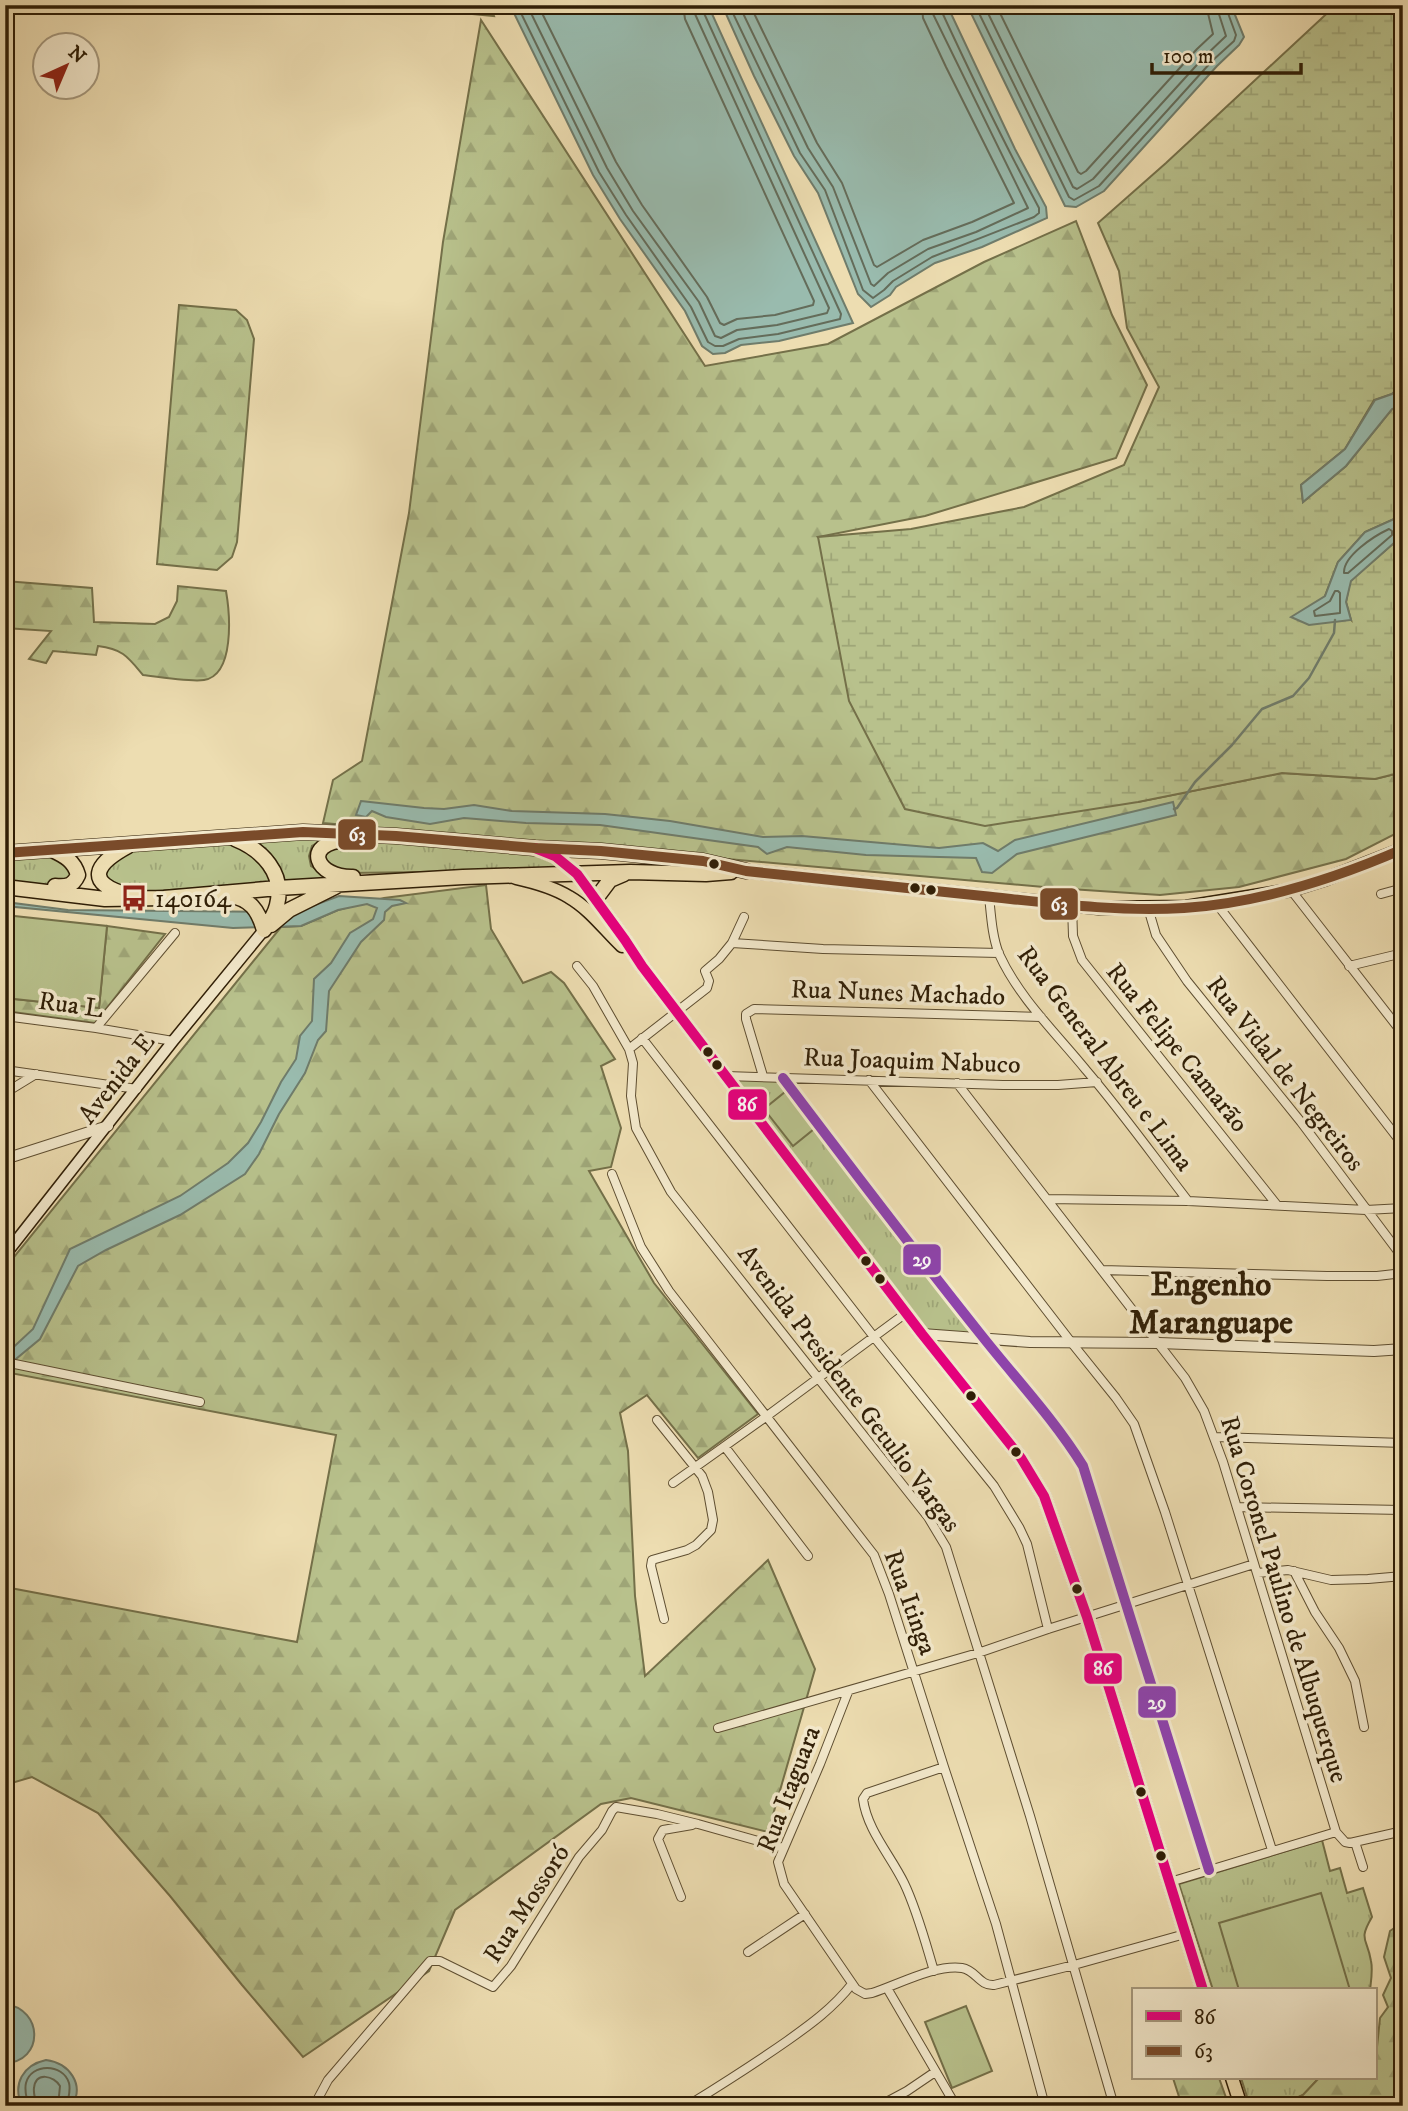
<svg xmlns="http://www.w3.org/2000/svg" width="1408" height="2111" font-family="'IM FELL DW Pica',serif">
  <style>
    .grass { fill: url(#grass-tufts); stroke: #747049; stroke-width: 2 }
    .forest { fill: url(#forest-firs); stroke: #747049; stroke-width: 2 }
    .wetland { fill: url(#wetland-marsh); stroke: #747049; stroke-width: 2 }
    .garden { fill: #b8c18c; stroke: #747049; stroke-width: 2 }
    .water { fill: #99bbae; stroke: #6f7c6b; stroke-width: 2 }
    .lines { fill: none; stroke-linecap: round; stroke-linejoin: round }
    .shore { stroke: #646c5a; stroke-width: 2 }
    .stream { stroke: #6f7c6b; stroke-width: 2.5 }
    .river { stroke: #99bbae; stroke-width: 18 }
    .minor-casing { stroke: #5e4e31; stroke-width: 10 }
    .tertiary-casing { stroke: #5e4e31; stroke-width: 12 }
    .secondary-casing { stroke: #2f1e06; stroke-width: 13 }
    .primary-casing { stroke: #2f1e06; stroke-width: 15 }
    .trunk-casing { stroke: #2f1e06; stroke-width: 17 }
    .minor { stroke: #f3e9cc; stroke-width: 8 }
    .tertiary { stroke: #f3e9cc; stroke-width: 10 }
    .secondary { stroke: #f3e9cc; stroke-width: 10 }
    .primary { stroke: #edddb1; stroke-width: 12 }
    .trunk { stroke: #edddb1; stroke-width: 14 }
    .bus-1-casing { stroke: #f3e9cc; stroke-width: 16 }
    .bus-2-casing { stroke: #f3e9cc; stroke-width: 16 }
    .bus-3-casing { stroke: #f3e9cc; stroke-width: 16 }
    .bus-1 { stroke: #e5007d; stroke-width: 10 }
    .bus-2 { stroke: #7a4b2a; stroke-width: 10 }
    .bus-3 { stroke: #8e44ad; stroke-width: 10 }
    .bus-dot { fill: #2f1e06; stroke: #f3e9cc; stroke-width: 2.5 }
    .labels { text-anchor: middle; stroke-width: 7; stroke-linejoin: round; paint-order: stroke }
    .poi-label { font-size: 26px; fill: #2f1e06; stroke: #f3e9cc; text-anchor: start }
    .street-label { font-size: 26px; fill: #2f1e06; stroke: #f3e9cc }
    .district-label { font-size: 33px; font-weight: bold; fill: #2f1e06; stroke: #f3e9cc }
    .line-badge { stroke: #f3e9cc; stroke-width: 2.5 }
    .badge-label { font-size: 19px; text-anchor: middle; font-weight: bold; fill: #fff }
  </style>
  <defs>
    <pattern id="grass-tufts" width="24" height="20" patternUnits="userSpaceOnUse" patternTransform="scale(1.75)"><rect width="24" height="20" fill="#b8c18c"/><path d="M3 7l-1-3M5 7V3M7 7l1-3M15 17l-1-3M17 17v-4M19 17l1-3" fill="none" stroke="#9ea577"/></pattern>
    <pattern id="forest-firs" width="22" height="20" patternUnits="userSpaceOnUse" patternTransform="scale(1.75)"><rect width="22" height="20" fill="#b8c18c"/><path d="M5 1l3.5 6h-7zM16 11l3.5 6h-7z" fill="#9ea577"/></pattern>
    <pattern id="wetland-marsh" width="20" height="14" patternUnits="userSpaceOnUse" patternTransform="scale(1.75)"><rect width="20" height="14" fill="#b8c18c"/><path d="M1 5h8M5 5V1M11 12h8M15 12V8" fill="none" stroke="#9ea577"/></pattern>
  </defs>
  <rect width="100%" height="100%" fill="#edddb1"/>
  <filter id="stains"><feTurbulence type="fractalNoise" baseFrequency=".00286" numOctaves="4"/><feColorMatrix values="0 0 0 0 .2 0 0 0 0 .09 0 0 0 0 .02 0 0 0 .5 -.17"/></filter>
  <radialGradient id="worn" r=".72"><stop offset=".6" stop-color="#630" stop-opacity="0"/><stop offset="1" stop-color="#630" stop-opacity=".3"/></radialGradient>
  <!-- grass -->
  <path class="grass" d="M 328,837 L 312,846 L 309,856 L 311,866 L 324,873 L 342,880 L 283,881 C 276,859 273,853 254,840 Z
    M 389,840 L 542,854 L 570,870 L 350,873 L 322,863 L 326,847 Z
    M 221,842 C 257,849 257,853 274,883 L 141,892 L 113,886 L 104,878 L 110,857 L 151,846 Z
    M 5,851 L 55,853 L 80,871 L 68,887 L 5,889 Z
    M 726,1076 L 782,1080 L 979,1335 L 922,1334 Z
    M 1322,1840 L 1330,1871 L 1340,1868 L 1347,1893 L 1363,1888 L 1372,1917 C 1358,1941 1367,1937 1371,1961 C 1373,1970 1371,1981 1370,1990 L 1213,1990 L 1179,1884 Z
    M 1241,2078 L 1319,2078 L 1303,2095 L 1294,2099 L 1289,2106 L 1250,2106 Z"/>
  <!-- forest -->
  <path class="forest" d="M 379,5 L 490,5 L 494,16 Z
    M 481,20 L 705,366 L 828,344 L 984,262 L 1076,221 L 1112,315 L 1147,385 L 1116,458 L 925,516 L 818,537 L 1138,802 L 1282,773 L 1375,779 L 1403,772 L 1403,830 L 1346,859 L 1239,887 L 1160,895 L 1055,888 L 323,823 L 333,780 L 362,761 L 409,513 L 443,242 Z
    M 179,305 L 236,310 L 247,320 L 254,339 L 237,542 L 232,557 L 217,570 L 157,564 Z
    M 5,581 L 92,588 L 94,622 L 155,624 L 169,617 L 177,601 L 178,586 L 226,591 C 230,614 235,675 204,680 C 191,682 158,677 143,675 C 128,657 123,649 98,646 L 96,655 L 53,651 L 46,663 L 29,659 L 51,631 L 5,628 Z
    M 486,885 L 491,929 L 523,983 L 551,972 L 564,983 L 615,1059 L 601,1066 L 621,1128 L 611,1167 L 589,1171 L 654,1283 L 758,1414 L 698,1458 L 647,1395 L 620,1413 L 628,1451 L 635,1596 L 645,1676 L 768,1560 L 815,1669 L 768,1832 L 631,1798 L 601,1804 L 455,1910 L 429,1971 L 303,2057 L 242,1985 L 170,1896 L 98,1813 L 32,1777 L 5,1785 L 5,1587 L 297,1642 L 336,1435 L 5,1372 L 5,1268 L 281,927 L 301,926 L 338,910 L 384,898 Z
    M 107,926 L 165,934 L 95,1023 L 5,1011 L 5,998 L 99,1008 Z
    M 1403,1922 L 1403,2106 L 1289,2106 L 1294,2099 L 1303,2095 L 1319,2078 L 1375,2078 L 1375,2051 L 1377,2047 L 1380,2018 L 1388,2007 L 1383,1995 L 1391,1978 L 1384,1957 L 1390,1931 Z
    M 1173,2078 L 1219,2078 L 1229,2106 L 1182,2106 Z"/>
  <!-- wetland -->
  <path class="wetland" d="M 1336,5 L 1403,5 L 1403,384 L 1392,394 L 1374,400 L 1345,449 L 1301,485 L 1303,502 L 1346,466 L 1392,409 L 1403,405 L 1403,515 L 1365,532 L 1338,562 L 1325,596 L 1351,620 L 1346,602 L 1350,581 L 1403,535 L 1403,772 L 1375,779 L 1282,773 L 1138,802 L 985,826 L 905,809 L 849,701 L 818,537 L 911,529 L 1024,507 L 1124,465 L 1159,387 L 1127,328 L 1119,271 L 1098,223 L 1166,163 Z"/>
  <!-- garden -->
  <path class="garden" d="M 5,915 L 107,926 L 99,1008 L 5,998 Z
    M 785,1092 L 814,1129 L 793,1146 L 764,1109 Z
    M 1321,1893 L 1350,1990 L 1239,1990 L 1219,1923 Z
    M 966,2006 L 992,2071 L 952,2088 L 925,2022 Z"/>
  <!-- water -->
  <path class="water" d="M 510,5 L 708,5 L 853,323 L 779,341 L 741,345 L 725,353 L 713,354 L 702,346 L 685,311 L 620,219 L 593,175 Z
    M 722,5 L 947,5 L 1015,149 L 1046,207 L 1047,218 L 982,247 L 935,263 L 896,287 L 890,295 L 871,307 L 858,294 L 818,193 L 794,156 L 754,76 Z
    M 967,5 L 1231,5 L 1244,37 L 1239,45 L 1217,66 L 1104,191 L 1076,207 L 1065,206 Z
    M 1403,384 L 1403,405 L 1392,409 L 1346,466 L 1303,502 L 1301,485 L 1345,449 L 1375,400 L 1392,394 Z
    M 1403,515 L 1403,535 L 1351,581 L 1346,602 L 1351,620 L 1309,625 L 1291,617 L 1325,596 L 1338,562 L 1365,532 Z
    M 361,801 L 424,808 L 444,809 L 474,805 L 512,811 L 605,814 L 670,821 L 763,837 L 802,836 L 939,848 L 983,843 L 998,851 L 1015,840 L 1173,802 L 1176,815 L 1017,854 L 992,873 L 982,872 L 976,858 L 866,855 L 787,847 L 767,854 L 758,847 L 600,825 L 526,823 L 464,818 L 430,824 L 386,817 L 372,811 L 366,817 L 356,815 Z
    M 339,896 L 400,900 L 406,903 L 392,906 L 385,912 L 384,920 L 361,942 L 329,991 L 326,1031 L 318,1040 L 305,1073 L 279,1114 L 259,1154 L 245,1174 L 180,1215 L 106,1250 L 78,1266 L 40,1339 L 5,1368 L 5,1355 L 33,1329 L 70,1249 L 180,1196 L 228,1163 L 248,1143 L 261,1122 L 281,1082 L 296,1059 L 300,1036 L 312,1021 L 314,979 L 331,963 L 350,933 L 373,919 L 377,908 L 367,904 L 338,910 L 301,926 L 233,928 L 5,906 L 5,902 L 68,910 L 296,912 Z
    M 5,2004 C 44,2009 44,2062 5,2063 Z
    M 46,2060 C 69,2063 85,2084 72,2106 L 22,2106 C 12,2084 23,2065 46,2060 Z"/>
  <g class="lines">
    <!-- shore -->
    <path class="shore" d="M 517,5 L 599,172 L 626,215 L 691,307 L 708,342 L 715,346 L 723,346 L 739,339 L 778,334 L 840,319 L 841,314 L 703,11 L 702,5
      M 527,5 L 607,168 L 633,211 L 699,302 L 715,336 L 721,338 L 737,330 L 777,325 L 827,313 L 829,308 L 695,14 L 693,5
      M 538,5 L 616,162 L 642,205 L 707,297 L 720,323 L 724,325 L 737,319 L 775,315 L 813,305 L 814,301 L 685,19 L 683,5
      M 729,5 L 800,153 L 825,190 L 863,290 L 873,298 L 884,290 L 893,281 L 932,257 L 1034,217 L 1039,213 L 1039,208 C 1004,143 972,77 941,10 L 941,5
      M 739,5 L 808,148 L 833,187 L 871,284 L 874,286 L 888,273 L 928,249 L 976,232 L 1028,208 L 933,14 L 932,5
      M 750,5 L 817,143 L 842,183 L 874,265 L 877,267 L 923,240 L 972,222 L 1014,203 L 946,67 L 923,18 L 922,5
      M 975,5 L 1069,197 L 1074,200 L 1099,186 L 1212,61 L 1234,41 L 1236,35 L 1225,5
      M 984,5 L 1073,187 L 1077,189 L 1093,179 L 1205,56 L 1226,36 L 1216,5
      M 996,5 L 1078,172 L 1081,174 L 1086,171 L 1197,49 L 1213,34 L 1206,5
      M 1389,529 L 1392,531 L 1392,535 L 1348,573 L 1344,573 C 1343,556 1374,536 1389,529 Z
      M 1335,591 L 1338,591 L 1340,593 L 1340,613 L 1315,616 L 1314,611 L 1330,601 Z
      M 28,2106 C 27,2098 24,2091 26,2083 C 31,2063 63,2063 69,2083 C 71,2091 68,2098 67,2106
      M 36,2106 C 36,2100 33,2093 34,2088 C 36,2071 54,2076 60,2086 L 58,2106"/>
    <!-- stream -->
    <path class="stream" d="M 1174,809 L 1177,808 L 1195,782 L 1232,745 L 1262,709 L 1293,696 L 1309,678 L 1334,633 L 1335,620"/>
    <!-- river -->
    <path class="river" d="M 1401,2106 L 1403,2103"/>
    <!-- minor casing -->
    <g class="minor-casing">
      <path id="minor" d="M 1291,890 L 1403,1034
        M 1381,894 L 1403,888
        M 989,896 C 991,915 992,936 999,954 C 1019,998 1056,1033 1086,1070 C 1122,1112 1154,1157 1188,1201
        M 1216,903 L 1403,1145
        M 1072,905 L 1073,936 L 1082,960 L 1277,1205
        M 1148,908 L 1156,935 L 1187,981 L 1301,1122 L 1403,1258
        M 732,943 L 823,949 L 999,953
        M 577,966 L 593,986 L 629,1049 L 633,1063 L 631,1096 L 636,1128 L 671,1192 L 928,1517 L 946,1547 L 1030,1816 L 1114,2106
        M 1349,966 L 1403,953
        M 5,1016 L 96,1028 L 173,1041
        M 96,1028 L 175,933
        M 642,1038 L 874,1337 L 994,1486 L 1019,1527 L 1027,1544 L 1048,1629
        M 629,1049 L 707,988 L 709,981 L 705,971 L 719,959 L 732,943 L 744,917
        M 5,1070 L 137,1089
        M 726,1076 L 1003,1085 L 1058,1085 L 1097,1082
        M 763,1076 L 746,1019 L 746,1014 L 754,1009 L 1041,1017
        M 783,1078 C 848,1164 914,1251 982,1336 C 1016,1379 1054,1419 1083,1466 L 1209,1870
        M 869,1080 L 1071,1342 L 1116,1398 L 1134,1424 L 1165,1512 L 1272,1850
        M 957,1083 L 1185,1378 L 1204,1411 L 1223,1462 L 1336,1832 L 1345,1842 L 1350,1843 L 1403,1831
        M 5,1093 L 36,1074
        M 5,1141 L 11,1157
        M 612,1174 L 641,1247 L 669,1291 L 874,1555 L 889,1594 L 944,1767 L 996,1924 L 1045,2106
        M 1047,1199 L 1188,1201 L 1366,1210 L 1403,1208
        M 1102,1270 L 1327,1276 L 1377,1276 L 1403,1273
        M 5,1362 L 200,1402
        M 657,1420 L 702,1476 L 708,1492 L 713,1520 L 711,1530 L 696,1545 L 687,1550 L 652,1560 L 651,1566 L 664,1619
        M 1215,1437 L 1403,1443
        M 725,1447 L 808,1556
        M 673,1483 L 767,1416 L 906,1313
        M 1237,1507 L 1403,1510
        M 1294,1571 L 1315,1612 L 1339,1648 L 1355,1681 L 1364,1727
        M 1258,1573 L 1288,1570 L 1331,1580 L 1368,1579 L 1403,1576
        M 848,1692 L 820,1764 L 778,1862 L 784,1884 L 856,1989 L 865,1994 L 872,1993 C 897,1985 936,1964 962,1968 C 976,1970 979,1986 994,1985 L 1074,1965 L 1185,1934
        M 718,1728 L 978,1653 L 1048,1629 L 1254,1564
        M 1355,1842 L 1363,1867
        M 1170,1882 L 1336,1832
        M 681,1897 L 658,1839 L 663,1830 L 692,1825
        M 748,1952 L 805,1914
        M 934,1971 C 925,1941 917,1910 904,1883 C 891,1856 867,1830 863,1799 L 867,1793 L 944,1767
        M 887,1988 L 953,2101
        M 314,2106 L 328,2080 L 430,1961 L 440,1961 L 493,1987 L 511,1966 L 579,1857 L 602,1830 L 612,1811 L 616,1807 L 657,1814 L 698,1824 L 783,1848
        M 687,2106 C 721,2085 754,2064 787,2041 C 811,2024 833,2008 852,1984
        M 879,2106 L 907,2091 L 935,2072"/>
    </g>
    <!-- tertiary casing -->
    <g class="tertiary-casing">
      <path id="tertiary" d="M 5,1159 L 108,1126
        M 922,1334 L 1030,1342 L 1159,1343 L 1374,1351 L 1403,1349"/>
    </g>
    <!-- secondary casing -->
    <g class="secondary-casing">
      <path id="secondary" d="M 5,1255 L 173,1041 L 264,930"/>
    </g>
    <!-- primary casing -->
    <g class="primary-casing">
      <path id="primary" d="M 542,851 L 555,856 L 577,874 L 625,940 L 642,966 L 922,1334 L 1021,1458 L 1044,1496 L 1087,1617 L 1203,1990
        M 746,871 L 1099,908 L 1186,907 L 1291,890 L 1326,879 L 1403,849
        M 516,878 C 534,882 553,887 569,897 C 590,909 605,930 622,946
        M 1232,2078 L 1241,2106"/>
    </g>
    <!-- trunk casing -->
    <g class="trunk-casing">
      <path id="trunk" d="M 235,839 C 262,850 285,873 277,905 C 275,914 269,923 264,930
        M 346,840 C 301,843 316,878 353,877
        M 128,846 C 95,864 84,883 128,895
        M 52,850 C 65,856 74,861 78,875 C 73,886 67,887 55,886
        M 5,853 L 303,832 L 396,836 L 535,848 L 601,851 L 703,861 L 746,871
        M 5,887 L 105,899 L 164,898 L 278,888 L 463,877 L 630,872 L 706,874 L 731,872
        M 228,895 C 251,899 258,910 264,930
        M 595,900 L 610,880 L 624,874
        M 271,925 L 289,910 L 335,887"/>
    </g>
    <!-- minor -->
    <use href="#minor" class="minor"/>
    <!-- tertiary -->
    <use href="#tertiary" class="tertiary"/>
    <!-- secondary -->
    <use href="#secondary" class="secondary"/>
    <!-- primary -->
    <use href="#primary" class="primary"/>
    <!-- trunk -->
    <use href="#trunk" class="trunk"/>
    <!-- bus-1 casing -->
    <g class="bus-1-casing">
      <path id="bus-1" d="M 535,848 L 555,856 L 577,874 L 625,940 L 642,966 L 922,1334 L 1021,1458 L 1044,1496 L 1087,1617 L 1203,1990"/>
    </g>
    <!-- bus-2 casing -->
    <g class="bus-2-casing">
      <path id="bus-2" d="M 5,853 L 303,832 L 396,836 L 535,848 L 601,851 L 703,861 L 746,871 C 825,879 904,887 983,896 C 1050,903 1116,912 1184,908 C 1260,903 1334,879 1403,849"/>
    </g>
    <!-- bus-3 casing -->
    <g class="bus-3-casing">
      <path id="bus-3" d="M 783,1078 C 848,1164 914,1251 982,1336 C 1016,1379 1054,1419 1083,1466 L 1209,1870"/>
    </g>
    <!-- bus-1 -->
    <use href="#bus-1" class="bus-1"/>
    <!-- bus-2 -->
    <use href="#bus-2" class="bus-2"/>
    <!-- bus-3 -->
    <use href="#bus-3" class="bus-3"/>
  </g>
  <!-- icons -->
  <defs>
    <g id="bus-bare" transform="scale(2.1)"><path d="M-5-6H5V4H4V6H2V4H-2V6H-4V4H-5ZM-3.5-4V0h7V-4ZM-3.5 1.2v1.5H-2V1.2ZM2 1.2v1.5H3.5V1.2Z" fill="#8f2418" stroke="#f3e9cc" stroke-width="2.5" paint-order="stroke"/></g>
  </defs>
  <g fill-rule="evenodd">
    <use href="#bus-bare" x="134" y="898"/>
  </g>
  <!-- markers -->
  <g class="bus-dot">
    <circle cx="714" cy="864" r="6"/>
    <circle cx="915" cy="888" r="6"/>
    <circle cx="931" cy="890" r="6"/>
    <circle cx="708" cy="1052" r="6"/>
    <circle cx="717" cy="1065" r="6"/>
    <circle cx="866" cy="1261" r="6"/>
    <circle cx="880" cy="1279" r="6"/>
    <circle cx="971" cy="1396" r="6"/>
    <circle cx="1016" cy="1452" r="6"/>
    <circle cx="1077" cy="1589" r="6"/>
    <circle cx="1141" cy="1792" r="6"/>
    <circle cx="1161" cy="1856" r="6"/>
  </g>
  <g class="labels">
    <!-- poi labels -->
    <g class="poi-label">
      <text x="155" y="907">140164</text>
    </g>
    <!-- street labels -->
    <g class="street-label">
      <text transform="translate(898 992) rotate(2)" y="9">Rua Nunes Machado</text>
      <text transform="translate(71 1004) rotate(8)" y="9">Rua L</text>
      <text transform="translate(1178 1047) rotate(51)" y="9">Rua Felipe Camarão</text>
      <text transform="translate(1106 1058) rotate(53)" y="9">Rua General Abreu e Lima</text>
      <text transform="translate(912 1060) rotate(2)" y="9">Rua Joaquim Nabuco</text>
      <text transform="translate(1286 1073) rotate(52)" y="9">Rua Vidal de Negreiros</text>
      <text transform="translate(116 1078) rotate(-52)" y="9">Avenida E</text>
      <text transform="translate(850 1388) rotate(53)" y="9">Avenida Presidente Getulio Vargas</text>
      <text transform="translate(1285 1599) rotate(73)" y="9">Rua Coronel Paulino de Albuquerque</text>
      <text transform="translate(911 1602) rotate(70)" y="9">Rua Itinga</text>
      <text transform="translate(788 1789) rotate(-69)" y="9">Rua Itaguara</text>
      <text transform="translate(526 1903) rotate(-57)" y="9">Rua Mossoró</text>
    </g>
    <!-- district labels -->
    <g class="district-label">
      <text x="1211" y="1295">Engenho<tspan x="1211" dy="38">Maranguape</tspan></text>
    </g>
  </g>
  <g class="line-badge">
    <rect x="337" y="818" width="40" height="33" rx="7" fill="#7a4b2a"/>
    <rect x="1039" y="887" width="40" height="34" rx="7" fill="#7a4b2a"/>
    <rect x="727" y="1088" width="41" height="33" rx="7" fill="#e5007d"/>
    <rect x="902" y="1243" width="40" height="33" rx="7" fill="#8e44ad"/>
    <rect x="1083" y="1652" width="40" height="33" rx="7" fill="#e5007d"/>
    <rect x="1137" y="1685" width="40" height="34" rx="7" fill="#8e44ad"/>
  </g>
  <g class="badge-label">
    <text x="357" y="841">63</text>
    <text x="1059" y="911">63</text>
    <text x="747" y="1111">86</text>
    <text x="922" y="1266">29</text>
    <text x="1103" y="1675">86</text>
    <text x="1157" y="1709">29</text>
  </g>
  <!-- margin -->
  <rect width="1408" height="2111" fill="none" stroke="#edddb1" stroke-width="28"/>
  <rect x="7" y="7" width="1394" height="2097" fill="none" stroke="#2f1e06" stroke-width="3.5"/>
  <rect x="14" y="14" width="1380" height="2083" fill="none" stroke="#2f1e06" stroke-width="2"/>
  <!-- legend -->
  <rect x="1132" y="1988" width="245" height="91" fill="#f3e9cc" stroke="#a5987d" stroke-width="2"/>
  <rect x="1146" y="2011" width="35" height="10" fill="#e5007d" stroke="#a5987d" stroke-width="2"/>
  <text x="1194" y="2024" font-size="21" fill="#2f1e06">86</text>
  <rect x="1146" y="2046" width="35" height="10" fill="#7a4b2a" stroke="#a5987d" stroke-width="2"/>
  <text x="1194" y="2058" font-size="21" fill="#2f1e06">63</text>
  <!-- north arrow -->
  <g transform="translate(66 66) rotate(44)"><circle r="33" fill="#f3e9cc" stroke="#a5987d" stroke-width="2"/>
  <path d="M0-5L12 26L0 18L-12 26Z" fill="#8f2418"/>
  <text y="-10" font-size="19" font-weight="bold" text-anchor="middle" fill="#2f1e06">N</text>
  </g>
  <!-- scale -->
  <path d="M1152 63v10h149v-10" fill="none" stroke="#2f1e06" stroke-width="3.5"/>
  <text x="1163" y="63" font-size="21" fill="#2f1e06" stroke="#f3e9cc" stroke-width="5" paint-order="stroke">100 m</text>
  <rect width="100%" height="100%" filter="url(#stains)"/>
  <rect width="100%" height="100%" fill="url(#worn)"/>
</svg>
